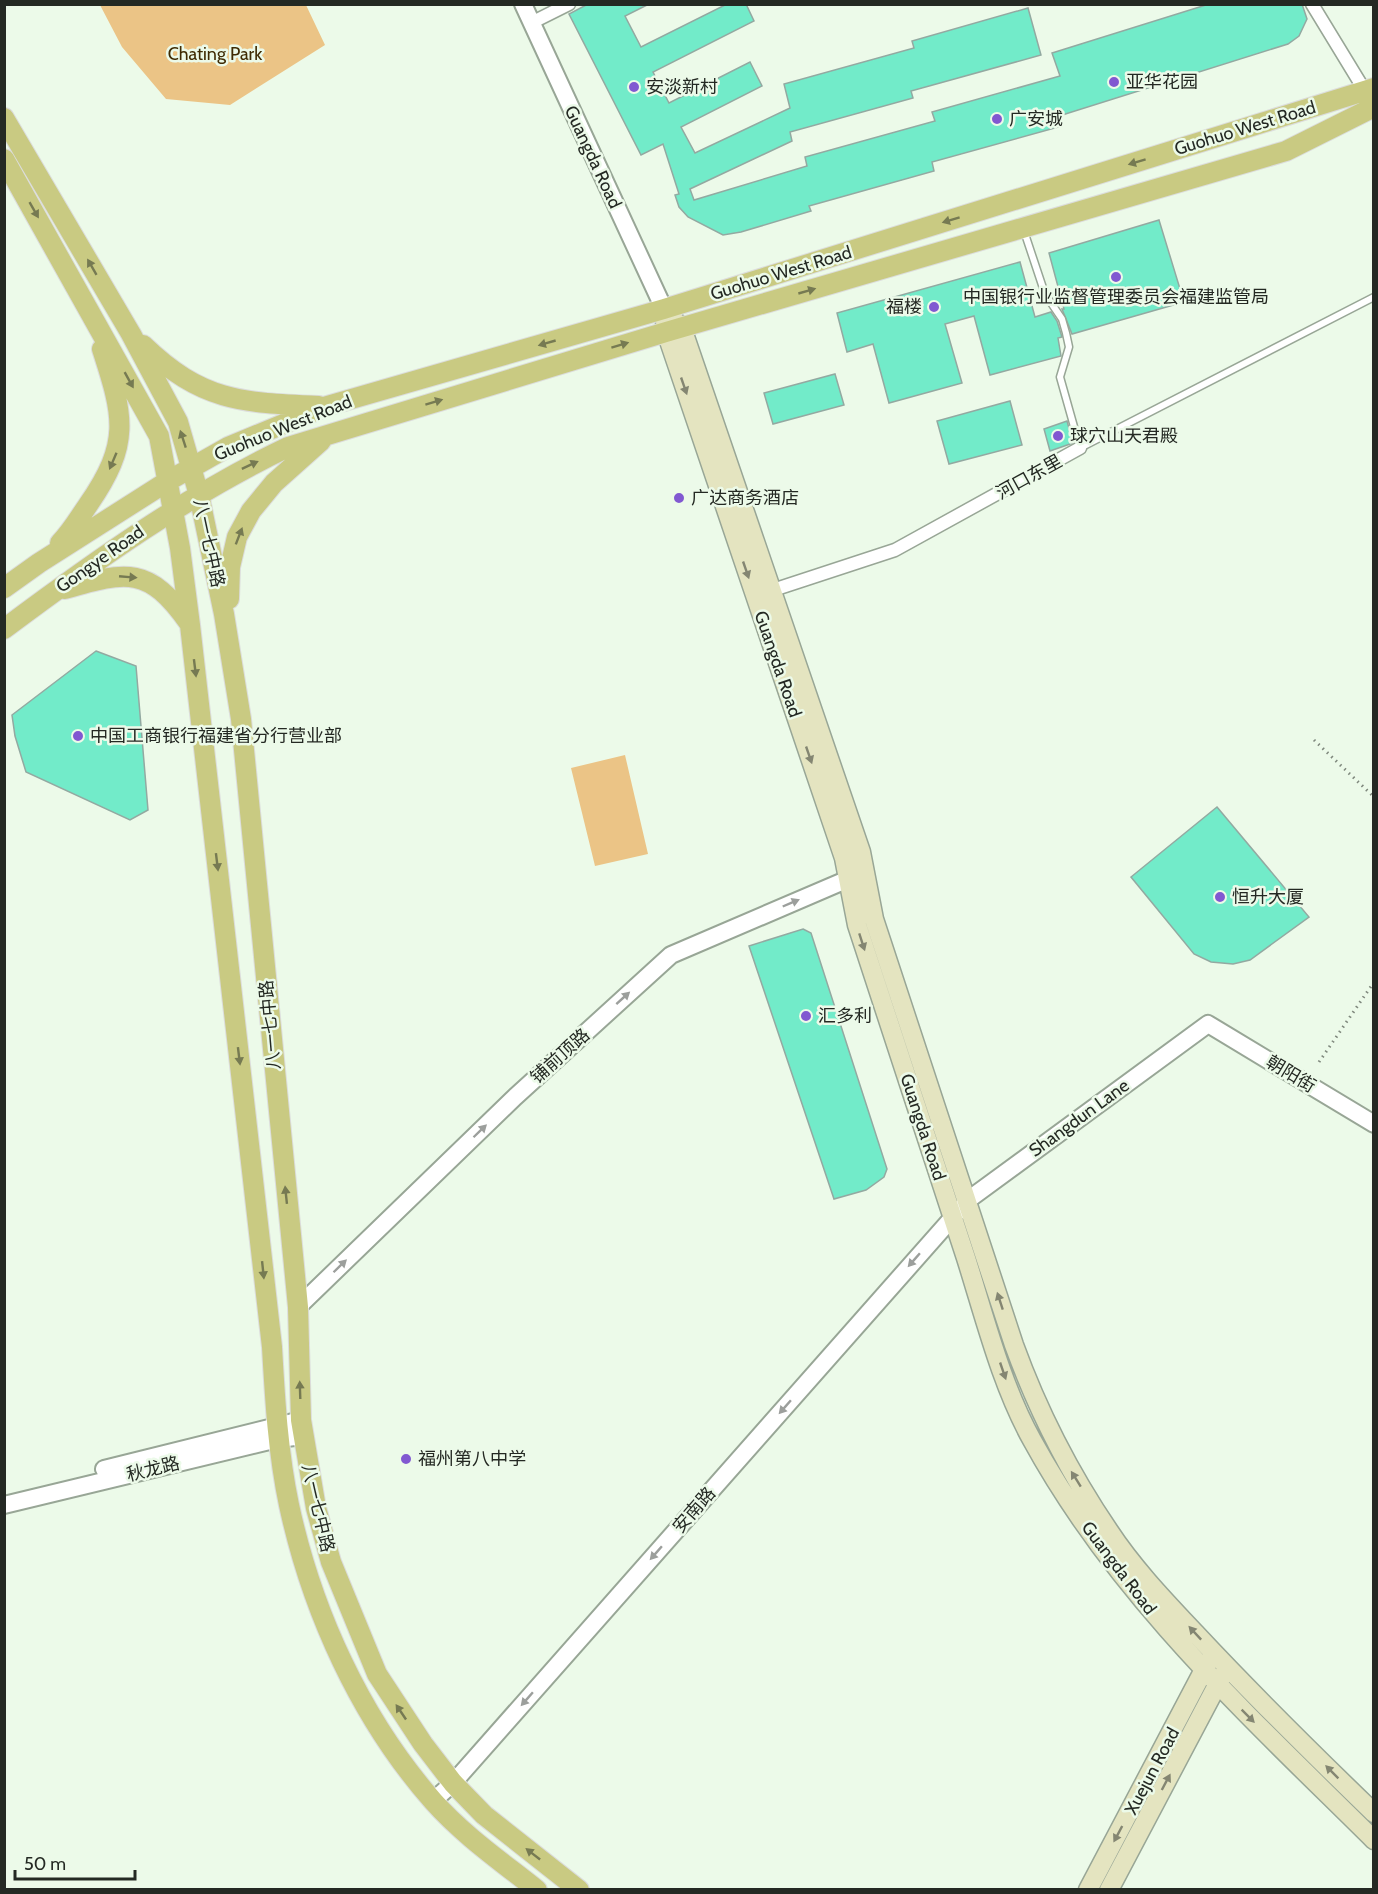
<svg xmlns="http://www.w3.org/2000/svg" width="1378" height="1894" font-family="Cabin,'Noto Sans SC',sans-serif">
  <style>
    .green { fill: #ebc486 }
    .building { fill: #72ebc9; stroke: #93a9a1; stroke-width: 1.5 }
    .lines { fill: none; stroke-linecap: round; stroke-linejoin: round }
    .service-casing { stroke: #98a696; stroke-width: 9 }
    .minor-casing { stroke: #98a696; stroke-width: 15 }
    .tertiary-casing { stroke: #98a696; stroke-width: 20 }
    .secondary-casing { stroke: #98a696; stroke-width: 21 }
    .primary-casing { stroke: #dcdddc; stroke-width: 22 }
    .path { stroke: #7f887d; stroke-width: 3; stroke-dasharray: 1.5 4.5; stroke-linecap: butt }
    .service { stroke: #fff; stroke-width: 6 }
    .minor { stroke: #fff; stroke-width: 12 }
    .tertiary { stroke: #fff; stroke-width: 16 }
    .secondary { stroke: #e4e4c0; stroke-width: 18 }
    .primary { stroke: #c9ca82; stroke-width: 20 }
    .oneway { fill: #767a52 }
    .oneway2 { fill: #848672 }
    .oneway3 { fill: #9c9f9c }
    .poi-dot { fill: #8158d1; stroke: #ecfae9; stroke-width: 2 }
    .labels { text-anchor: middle; stroke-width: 5; stroke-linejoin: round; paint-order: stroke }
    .park-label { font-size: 18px; fill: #3f2b03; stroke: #ecfae9 }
    .poi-label { font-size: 18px; fill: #242923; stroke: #ecfae9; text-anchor: start }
    .street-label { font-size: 18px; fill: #242923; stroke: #ecfae9 }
  </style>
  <rect width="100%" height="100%" fill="#ecfae9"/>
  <!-- green -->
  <path class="green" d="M 100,5 L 306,5 L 325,45 L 230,105 L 166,99 L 122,47 Z
    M 625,755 L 648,854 L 595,866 L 571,768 Z"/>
  <!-- building -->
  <path class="building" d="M 588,4 L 649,4 L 625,16 L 641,47 L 727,4 L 746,4 L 754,21 L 653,72 L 669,103 L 750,62 L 762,86 L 681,127 L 695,153 L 790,108 L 784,84 L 914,48 L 912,41 L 1028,8 L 1041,55 L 911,91 L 913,98 L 790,132 L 792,141 L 690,189 L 694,200 L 807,166 L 805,157 L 935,121 L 932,112 L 1060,76 L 1052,53 L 1209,4 L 1302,4 L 1307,19 L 1299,36 L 1288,44 L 1059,116 L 1062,126 L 932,162 L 934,171 L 809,206 L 811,211 L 741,232 L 723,235 L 688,217 L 679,207 L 675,195 L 679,194 L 663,144 L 641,155 L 569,14 Z
    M 1159,220 L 1184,302 L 1072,334 L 1062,309 L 1064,309 L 1049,253 Z
    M 1020,262 L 1035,317 L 1051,312 L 1057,321 L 1062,337 L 1058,338 L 1061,356 L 990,375 L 974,316 L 945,324 L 962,383 L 889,403 L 873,344 L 847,352 L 837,313 Z
    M 835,374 L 844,405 L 773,424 L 764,393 Z
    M 1010,401 L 1022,445 L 949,464 L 937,421 Z
    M 1067,421 L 1073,443 L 1050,451 L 1044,429 Z
    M 96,651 L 136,666 L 148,810 L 130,820 L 26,772 L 15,736 L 12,715 Z
    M 1217,807 L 1309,917 L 1250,960 L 1233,964 L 1211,962 L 1194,954 L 1131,877 Z
    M 803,929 L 811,933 L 887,1169 L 884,1177 L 866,1190 L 834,1199 L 749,946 Z"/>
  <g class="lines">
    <!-- service casing -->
    <g class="service-casing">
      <path id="service" d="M 1024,231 L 1045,294 L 1062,319 L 1066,333 L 1069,347 L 1060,377 L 1080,448 L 1374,297"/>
    </g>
    <!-- minor casing -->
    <g class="minor-casing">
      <path id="minor" d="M 1312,4 L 1365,91
        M 531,23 L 569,4
        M 773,590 L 895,550 L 1080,448"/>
    </g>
    <!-- tertiary casing -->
    <g class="tertiary-casing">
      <path id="tertiary" d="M 523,4 L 664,309
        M 298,1307 L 515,1097 L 671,955 L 860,874
        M 104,1469 L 301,1420
        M 4,1505 L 278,1439 L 303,1436
        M 433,1801 L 453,1783 L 968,1200 L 1208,1024 L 1374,1124"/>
    </g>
    <!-- secondary casing -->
    <g class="secondary-casing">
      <path id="secondary" d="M 664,309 L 666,332 L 844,858 L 857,925 C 893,1036 929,1147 966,1258 C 985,1318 1001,1384 1032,1440 C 1117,1596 1249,1716 1374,1840
        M 671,317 L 682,328 L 861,852 L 874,919 L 1014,1345 C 1038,1411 1069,1472 1109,1531 C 1134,1569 1166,1602 1197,1635 C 1254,1696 1314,1755 1374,1813
        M 1088,1890 L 1208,1662
        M 1109,1890 L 1222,1676"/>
    </g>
    <!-- primary casing -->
    <g class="primary-casing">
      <path id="primary" d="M 4,118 L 131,334 L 178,422 L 199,495 L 224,614 L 241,719 L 298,1307 L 301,1420 L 316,1508 L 331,1562 L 377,1674 L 423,1744 L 453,1783 L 484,1815 L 579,1890
        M 4,159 L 159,436 L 180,548 L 190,625 L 272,1347 C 275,1400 278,1453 289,1505 C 312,1612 361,1719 433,1801 C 463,1835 502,1862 537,1890
        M 143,345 C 201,401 241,403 319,406
        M 60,543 C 71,532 79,518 88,505 C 131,443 124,417 102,349
        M 4,588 L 39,563 L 168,481 L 228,447 L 327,406 L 664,309 L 1374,88
        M 65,589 C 127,571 149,566 189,623
        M 229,599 L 230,567 L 237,537 L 251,511 L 274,483 L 321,441
        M 4,629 C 95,561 186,496 288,447 L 666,332 L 1286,151 L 1374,107"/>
    </g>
    <!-- path -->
    <path class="path" d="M 1314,740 L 1374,797
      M 1319,1062 L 1374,982"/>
    <!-- service -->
    <use href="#service" class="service"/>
    <!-- minor -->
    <use href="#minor" class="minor"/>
    <!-- tertiary -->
    <use href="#tertiary" class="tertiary"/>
    <!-- secondary -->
    <use href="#secondary" class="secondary"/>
    <!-- primary -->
    <use href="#primary" class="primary"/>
  </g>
  <!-- one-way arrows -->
  <defs><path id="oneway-solid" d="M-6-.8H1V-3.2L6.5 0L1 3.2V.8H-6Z" transform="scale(1.5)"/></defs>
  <g class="oneway">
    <use href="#oneway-solid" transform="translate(1137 162) rotate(163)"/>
    <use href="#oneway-solid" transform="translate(34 210) rotate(60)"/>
    <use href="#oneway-solid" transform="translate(951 220) rotate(163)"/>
    <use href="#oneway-solid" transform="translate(92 267) rotate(-120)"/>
    <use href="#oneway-solid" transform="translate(807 291) rotate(-16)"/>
    <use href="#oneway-solid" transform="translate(547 343) rotate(164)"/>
    <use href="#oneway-solid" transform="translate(620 345) rotate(-17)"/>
    <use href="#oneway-solid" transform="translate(129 380) rotate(61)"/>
    <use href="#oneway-solid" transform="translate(434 402) rotate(-17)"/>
    <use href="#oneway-solid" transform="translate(183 439) rotate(-108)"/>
    <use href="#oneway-solid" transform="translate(113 461) rotate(113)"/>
    <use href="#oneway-solid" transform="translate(250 465) rotate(-25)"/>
    <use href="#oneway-solid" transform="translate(239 536) rotate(-69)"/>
    <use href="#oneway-solid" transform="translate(128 577) rotate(5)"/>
    <use href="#oneway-solid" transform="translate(195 668) rotate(83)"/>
    <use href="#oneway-solid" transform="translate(217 862) rotate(83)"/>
    <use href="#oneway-solid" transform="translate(239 1056) rotate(83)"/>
    <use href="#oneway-solid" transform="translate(286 1195) rotate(-96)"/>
    <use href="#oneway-solid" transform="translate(263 1270) rotate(84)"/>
    <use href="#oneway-solid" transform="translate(300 1390) rotate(-92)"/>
    <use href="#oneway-solid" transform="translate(401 1712) rotate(-124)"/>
    <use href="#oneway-solid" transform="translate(533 1854) rotate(-142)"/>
  </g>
  <g class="oneway2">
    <use href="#oneway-solid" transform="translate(684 386) rotate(71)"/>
    <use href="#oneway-solid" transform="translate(746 570) rotate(71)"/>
    <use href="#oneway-solid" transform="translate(809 755) rotate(71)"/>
    <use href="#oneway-solid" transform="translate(862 942) rotate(72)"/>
    <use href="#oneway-solid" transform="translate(1000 1301) rotate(-108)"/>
    <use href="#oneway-solid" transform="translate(1003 1371) rotate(71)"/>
    <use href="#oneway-solid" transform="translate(1076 1479) rotate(-122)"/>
    <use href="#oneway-solid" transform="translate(1195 1633) rotate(-133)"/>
    <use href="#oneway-solid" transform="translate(1248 1716) rotate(45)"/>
    <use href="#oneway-solid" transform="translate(1332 1772) rotate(-135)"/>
    <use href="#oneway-solid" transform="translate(1166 1782) rotate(-62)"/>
    <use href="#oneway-solid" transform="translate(1118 1834) rotate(118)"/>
  </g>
  <g class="oneway3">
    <use href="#oneway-solid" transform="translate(791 903) rotate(-23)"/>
    <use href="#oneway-solid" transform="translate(623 998) rotate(-42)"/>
    <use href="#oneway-solid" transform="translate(480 1131) rotate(-44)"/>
    <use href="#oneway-solid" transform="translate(914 1260) rotate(131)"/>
    <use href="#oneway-solid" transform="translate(340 1266) rotate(-44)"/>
    <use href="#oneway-solid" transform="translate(785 1407) rotate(131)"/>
    <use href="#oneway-solid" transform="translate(656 1553) rotate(131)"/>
    <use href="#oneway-solid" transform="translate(527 1699) rotate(131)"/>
  </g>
  <!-- markers -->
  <g class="poi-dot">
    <circle cx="1114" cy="82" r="6"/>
    <circle cx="634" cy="87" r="6"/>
    <circle cx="997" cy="119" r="6"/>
    <circle cx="1116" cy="277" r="6"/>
    <circle cx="934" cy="307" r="6"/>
    <circle cx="1058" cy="436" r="6"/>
    <circle cx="679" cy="498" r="6"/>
    <circle cx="78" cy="736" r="6"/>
    <circle cx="1220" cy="897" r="6"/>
    <circle cx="806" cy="1016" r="6"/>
    <circle cx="406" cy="1459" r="6"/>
  </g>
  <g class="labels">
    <!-- park labels -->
    <g class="park-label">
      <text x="215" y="60">Chating Park</text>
    </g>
    <!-- poi labels -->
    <g class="poi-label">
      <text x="1126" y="88">亚华花园</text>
      <text x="646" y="93">安淡新村</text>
      <text x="1009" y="125">广安城</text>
      <text x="1116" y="303" text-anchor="middle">中国银行业监督管理委员会福建监管局</text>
      <text x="922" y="313" text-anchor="end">福楼</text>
      <text x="1070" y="442">球穴山天君殿</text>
      <text x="691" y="504">广达商务酒店</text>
      <text x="90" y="742">中国工商银行福建省分行营业部</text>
      <text x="1232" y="903">恒升大厦</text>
      <text x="818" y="1022">汇多利</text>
      <text x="418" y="1465">福州第八中学</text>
    </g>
    <!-- street labels -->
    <g class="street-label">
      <text transform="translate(1245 128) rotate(-17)" y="6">Guohuo West Road</text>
      <text transform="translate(593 157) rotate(65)" y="6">Guangda Road</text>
      <text transform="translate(781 273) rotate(-17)" y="6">Guohuo West Road</text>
      <text transform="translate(283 428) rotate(-22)" y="6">Guohuo West Road</text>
      <text transform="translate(1029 477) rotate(-29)" y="6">河口东里</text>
      <text transform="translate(209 543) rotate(78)" y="6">八一七中路</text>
      <text transform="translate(100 559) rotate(-35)" y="6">Gongye Road</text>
      <text transform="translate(778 664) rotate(71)" y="6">Guangda Road</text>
      <text transform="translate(270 1025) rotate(-95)" y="6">八一七中路</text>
      <text transform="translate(560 1056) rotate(-42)" y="6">铺前顶路</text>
      <text transform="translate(1291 1074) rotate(31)" y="6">朝阳街</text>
      <text transform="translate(1079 1118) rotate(-36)" y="6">Shangdun Lane</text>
      <text transform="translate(923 1127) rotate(72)" y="6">Guangda Road</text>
      <text transform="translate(153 1469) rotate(-14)" y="6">秋龙路</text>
      <text transform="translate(318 1508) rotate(77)" y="6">八一七中路</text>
      <text transform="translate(694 1510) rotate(-49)" y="6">安南路</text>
      <text transform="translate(1119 1568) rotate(53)" y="6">Guangda Road</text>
      <text transform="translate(1152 1771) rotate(-62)" y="6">Xuejun Road</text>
    </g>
  </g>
  <!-- border -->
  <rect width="1378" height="1894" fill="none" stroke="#242923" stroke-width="12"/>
  <!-- scale -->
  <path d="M15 1870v9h120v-9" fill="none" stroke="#242923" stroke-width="3"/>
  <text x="24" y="1870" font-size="18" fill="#242923" stroke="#ecfae9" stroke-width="4.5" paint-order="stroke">50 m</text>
</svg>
